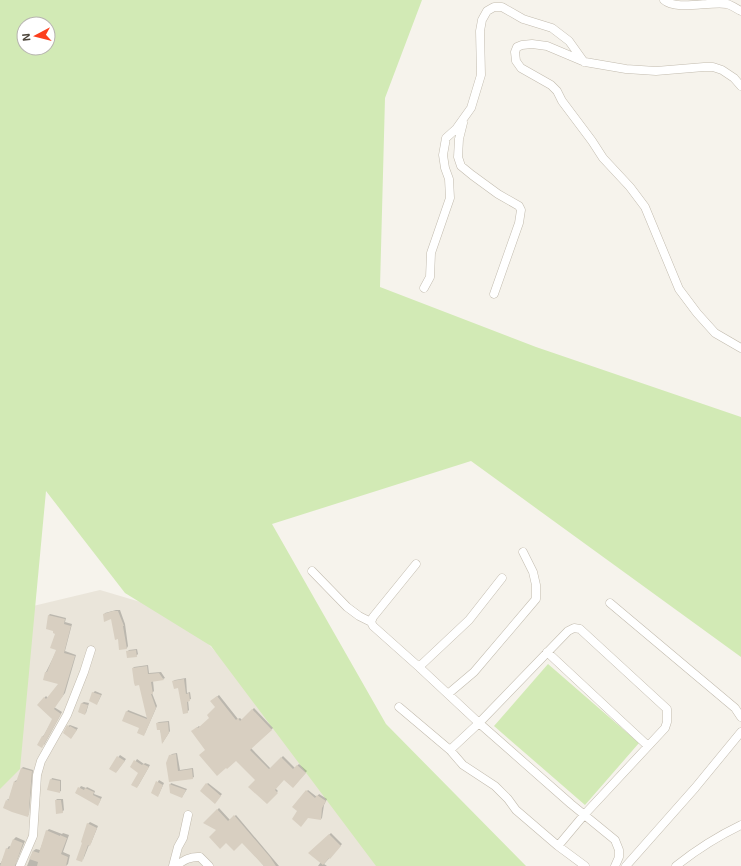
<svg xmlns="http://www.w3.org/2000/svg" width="741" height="866" font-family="'Exo 2',sans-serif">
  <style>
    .residential { fill: #eae5da }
    .green { fill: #d2eab5; fill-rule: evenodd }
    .shadow { fill: #0003 }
    .building { fill: #d8cfc1 }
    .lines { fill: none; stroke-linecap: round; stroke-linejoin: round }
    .street-casing { stroke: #c2bbae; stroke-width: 9 }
    .street { stroke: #fff; stroke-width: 8 }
  </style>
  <rect width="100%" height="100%" fill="#f6f3ec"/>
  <!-- residential -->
  <path class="residential" d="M 100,590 L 181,614 L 320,766 L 386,866 L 0,866 L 0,777 L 29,607 Z"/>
  <!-- green -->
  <path class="green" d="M 0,0 L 422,0 L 385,98 L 380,287 L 536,347 L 741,417 L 741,657 L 471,461 L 272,524 L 386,724 L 526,866 L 376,866 L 211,646 L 125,593 L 46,491 L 20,769 L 0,789 ZM 24,24 L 48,24 L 48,48 L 24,48 Z
    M 548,664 L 639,743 L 585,805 L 494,726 Z"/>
  <!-- shadow -->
  <path class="shadow" d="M 116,610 L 120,610 L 125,624 L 128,646 L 127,648 L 120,649 L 119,638 L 112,618 L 104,615 L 105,613 Z
    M 50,614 L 66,618 L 65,622 L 72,624 L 65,651 L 76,655 L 65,693 L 54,707 L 62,712 L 44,745 L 42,737 L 44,735 L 53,719 L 38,705 L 46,696 L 48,698 L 59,684 L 46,672 L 57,650 L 56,633 L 55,630 L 47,628 L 49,615 Z
    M 137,649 L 138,654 L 136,656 L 127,652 L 129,650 Z
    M 148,665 L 149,673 L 161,672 L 165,678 L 163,679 L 153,681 L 154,691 L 152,693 L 157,706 L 145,733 L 127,712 L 128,710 L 148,718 L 140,684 L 133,668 L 134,667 Z
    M 186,678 L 187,693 L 190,692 L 191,699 L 188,700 L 189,710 L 187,712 L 179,687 L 173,681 L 175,680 Z
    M 95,691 L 102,694 L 98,702 L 97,703 L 93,693 Z
    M 219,695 L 238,719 L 240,718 L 242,720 L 254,708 L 273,728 L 251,748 L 271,769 L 283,756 L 295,768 L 299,764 L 307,771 L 293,787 L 284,779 L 275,788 L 278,791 L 267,802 L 256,780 L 237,759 L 206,749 L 194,730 L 199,726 L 200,727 L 211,718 L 216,707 L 212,701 Z
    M 84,702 L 89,703 L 86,713 L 84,714 L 79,712 L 82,703 Z
    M 169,721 L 170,731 L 163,742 L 160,729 L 157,723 L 159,722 Z
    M 70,725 L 78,728 L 71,738 L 68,726 Z
    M 177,753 L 180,770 L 193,768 L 194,777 L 192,778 L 169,781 L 170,756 L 172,754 Z
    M 120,755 L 126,759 L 117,771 L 110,768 Z
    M 137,759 L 144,764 L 145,763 L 150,765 L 138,786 L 140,772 L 132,767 Z
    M 23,767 L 33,770 L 29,814 L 28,815 L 7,800 L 8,799 L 9,799 L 15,781 L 17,780 L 18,780 L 22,768 Z
    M 52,778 L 61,780 L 61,791 L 59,792 L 51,780 Z
    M 159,780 L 164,783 L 159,794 L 152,792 Z
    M 171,783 L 187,789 L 182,797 L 170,785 Z
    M 208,783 L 222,794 L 215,802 L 207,784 Z
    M 81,786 L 86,788 L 87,787 L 95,791 L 94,794 L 102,797 L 99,803 L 76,793 Z
    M 308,790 L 317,797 L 319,794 L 327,799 L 324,805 L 322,818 L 321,819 L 298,811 L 307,791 Z
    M 57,799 L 63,799 L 64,810 L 62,812 L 56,800 Z
    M 219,808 L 230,820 L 236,815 L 279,866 L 264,866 L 242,841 L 218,830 L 205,823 Z
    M 90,822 L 98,826 L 91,843 L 89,845 L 83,860 L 88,824 Z
    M 49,829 L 62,834 L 63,833 L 69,835 L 63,852 L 70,855 L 68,864 L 66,866 L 27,866 L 33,851 L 36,849 L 40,850 L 47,831 Z
    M 331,833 L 342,844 L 324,864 L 327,866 L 318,866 L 321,862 L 310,853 Z
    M 16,837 L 25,841 L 16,863 L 17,866 L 0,866 L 0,863 L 1,863 L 7,849 L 9,846 L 11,847 L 14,839 Z"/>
  <!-- building -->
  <path class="building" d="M 113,611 L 118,611 L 124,626 L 123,626 L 127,649 L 119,650 L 118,639 L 115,640 L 111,619 L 104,622 L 103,614 Z
    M 48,615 L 65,619 L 64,624 L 71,626 L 64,653 L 75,656 L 63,696 L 54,709 L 61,714 L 42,748 L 37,745 L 42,736 L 43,737 L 52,719 L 37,705 L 44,697 L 46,699 L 58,684 L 43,680 L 45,672 L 47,672 L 56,650 L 50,648 L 55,634 L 53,633 L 53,631 L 46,629 Z
    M 136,650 L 137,657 L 127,658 L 126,651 Z
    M 147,666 L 148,674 L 159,673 L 164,680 L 151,682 L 153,694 L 151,694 L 156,708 L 144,736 L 137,733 L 139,728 L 122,721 L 126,711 L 147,719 L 139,685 L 135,686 L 134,683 L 132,668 Z
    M 184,679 L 186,694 L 189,693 L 190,701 L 187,702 L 188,713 L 183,714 L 178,688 L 174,689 L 172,681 Z
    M 92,692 L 101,695 L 97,705 L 89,701 Z
    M 217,696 L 236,720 L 238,718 L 240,721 L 252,709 L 272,730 L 250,750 L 269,769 L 281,757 L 293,769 L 297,765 L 306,773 L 293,788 L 284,780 L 275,790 L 278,793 L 267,804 L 248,787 L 255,780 L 236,761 L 227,769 L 226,768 L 217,776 L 199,755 L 205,750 L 191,731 L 197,727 L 198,728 L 209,718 L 207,715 L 215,707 L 210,701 Z
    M 81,703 L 88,705 L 85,715 L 78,712 Z
    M 168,722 L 169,733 L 162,744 L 160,730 L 157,730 L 156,723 Z
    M 67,725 L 70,727 L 70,726 L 77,730 L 71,739 L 63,733 Z
    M 176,754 L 178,771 L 192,769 L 193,779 L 169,782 L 166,763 L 169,755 Z
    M 117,756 L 125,761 L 116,773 L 109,769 Z
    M 134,760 L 142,765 L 143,764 L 149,767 L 137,788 L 131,785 L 138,773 L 130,767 Z
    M 21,768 L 32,771 L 29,808 L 29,814 L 28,817 L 12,812 L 3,808 L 6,800 L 8,801 L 14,781 L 16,782 Z
    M 50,779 L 60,781 L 60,793 L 47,790 Z
    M 156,781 L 163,785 L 158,797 L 151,793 Z
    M 206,783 L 221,796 L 215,804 L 200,791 Z
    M 169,784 L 186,790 L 182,798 L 170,793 Z
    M 78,787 L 84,790 L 85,788 L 94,792 L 93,795 L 101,799 L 98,806 L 75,793 Z
    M 306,790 L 315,798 L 317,795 L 326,801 L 322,808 L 321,820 L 308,818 L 301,827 L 292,819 L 297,811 L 292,807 Z
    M 55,800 L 61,800 L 63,813 L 56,814 Z
    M 217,809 L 228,821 L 234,815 L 270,857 L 276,866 L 264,866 L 242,843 L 234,851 L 226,843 L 220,849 L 209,837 L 216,830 L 203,823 Z
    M 87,823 L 97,828 L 90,846 L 88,845 L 82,862 L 76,860 L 82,843 L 81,842 Z
    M 46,830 L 60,836 L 60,835 L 67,838 L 61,854 L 68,857 L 66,866 L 37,866 L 38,862 L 29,859 L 33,851 L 39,853 Z
    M 329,834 L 341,846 L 330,859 L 329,858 L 323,865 L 308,853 Z
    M 13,839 L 23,843 L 15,866 L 0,866 L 6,848 L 9,849 Z"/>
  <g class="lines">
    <!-- street casing -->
    <g class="street-casing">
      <path id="street" d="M 664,0 C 676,11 711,1 727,4 C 731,5 737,9 741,11
        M 741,86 L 734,78 L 722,70 L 713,67 L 704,67 L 656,71 L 626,69 L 585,62 L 547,46 L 532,44 L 522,45 L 517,47 L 515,52 L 516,61 L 521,68 L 551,85 L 557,91 L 562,101 L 592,141 L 603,158 L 630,187 L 645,207 L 679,289 L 697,313 L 715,333 L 741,348
        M 463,123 L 459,139 L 458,157 L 461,166 L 472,175 L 498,194 L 519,206 L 521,210 L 519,223 L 494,294
        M 424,288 L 430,277 L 431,253 L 450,198 L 449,179 L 445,168 L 443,155 L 446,138 L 456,129 L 471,108 L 481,75 L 480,31 L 482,20 L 487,11 L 494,7 L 502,7 L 523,19 L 552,28 L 569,41 L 584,62
        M 312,571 L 347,607 L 359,616 L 371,622 L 373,626 L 419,667 L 479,723 L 571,804 L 615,840 L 619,850 L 619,857 L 615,866
        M 610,603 L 735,708 L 741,717
        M 371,622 L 373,617 L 416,564
        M 547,652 L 648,746
        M 419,667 L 469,620 L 502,578
        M 448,694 L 474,672 L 536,599 L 536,585 L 533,572 L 523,552
        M 399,707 L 450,750 L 463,765 L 495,786 L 508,799 L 516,810 L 558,846 L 585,866
        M 450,750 L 479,723 L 568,631 L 574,628 L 580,629 L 667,709 L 667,722 L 665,728 L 584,815 L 558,846
        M 20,866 L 33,836 L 37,775 L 41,761 L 67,715 L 84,672 L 91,650
        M 173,866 L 178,847 L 183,838 L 188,815
        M 175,866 C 183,861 190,856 200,857 L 209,866
        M 626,866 L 695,788 L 741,732
        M 676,866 C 696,850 718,836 741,825"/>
    </g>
    <!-- street -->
    <use href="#street" class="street"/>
  </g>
  <!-- north arrow -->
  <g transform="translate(36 36) rotate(263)"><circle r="19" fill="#ffffff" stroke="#b7b4b0"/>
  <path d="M0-3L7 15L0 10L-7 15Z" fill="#fc3f1d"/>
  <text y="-6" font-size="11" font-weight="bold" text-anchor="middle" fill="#4b4439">N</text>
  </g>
</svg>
